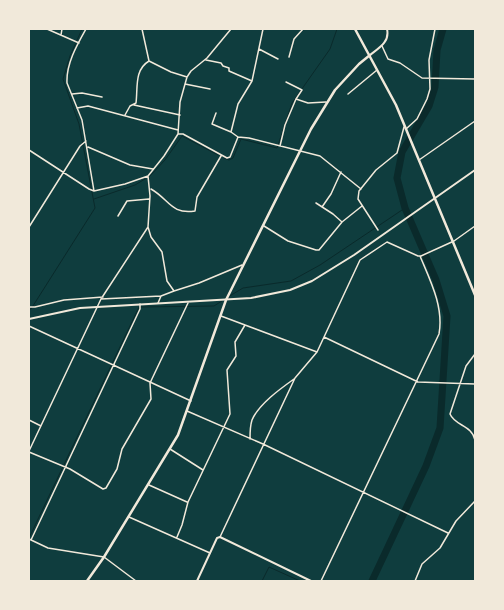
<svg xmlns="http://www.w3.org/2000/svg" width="504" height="610" font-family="'Public Sans',sans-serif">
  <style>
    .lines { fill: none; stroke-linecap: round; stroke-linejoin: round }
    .stream { stroke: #0a2a2b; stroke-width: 1 }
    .river { stroke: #0a2a2b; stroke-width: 7 }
    .minor { stroke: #f1e9da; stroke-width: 1.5 }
    .tertiary { stroke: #f1e9da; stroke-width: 2 }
    .secondary { stroke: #f1e9da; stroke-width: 2 }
    .primary { stroke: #f1e9da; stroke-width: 2.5 }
  </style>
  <rect width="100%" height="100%" fill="#0f3d3e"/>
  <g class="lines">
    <!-- stream -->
    <path class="stream" d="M 224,158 L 229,160 L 233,158 L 241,139 L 277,148 L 292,103 L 330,49 L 337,29
      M 150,176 L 165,160 L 182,136 L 218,155
      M 94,199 L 135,185 L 145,179
      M 228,297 L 243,288 L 291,281 L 320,265 L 405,208
      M 29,309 L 31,309 L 95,208 L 79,124 L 63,79 L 70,56 L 82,29
      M 29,538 L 139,307 L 214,306 L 222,301
      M 262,581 L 269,567 L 300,581"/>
    <!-- river -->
    <path class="river" d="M 372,581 L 426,466 L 440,428 L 447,316 L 436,280 L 405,208 L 397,178 L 402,152 L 429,106 L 435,87 L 437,50 L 443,29"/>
    <!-- minor -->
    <path class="minor" d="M 47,29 L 79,43
      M 86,29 C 77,45 66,64 67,83 L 82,120 L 94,191
      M 142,29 L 149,61 L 171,72 L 187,77
      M 263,29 L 252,81 L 238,104 L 231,132 L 238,137 L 249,138 L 320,156 L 361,189
      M 61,35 L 62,29
      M 382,46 L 388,59 L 400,63 L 422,78 L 475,79
      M 259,49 L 278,59
      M 289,57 L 294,39 L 303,29
      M 206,60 L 221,63 L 223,66 L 229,68 L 229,71 L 252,81
      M 286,82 L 302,90 L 296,99 L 308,103 L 326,102
      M 185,84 L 210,89
      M 72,94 L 82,93 L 102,97
      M 348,94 L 377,70
      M 134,105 L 180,115
      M 77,108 L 88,106 L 178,130
      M 216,113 L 212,124 L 231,132
      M 125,115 L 130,106 L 136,103 C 138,88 134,70 149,61
      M 406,129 L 417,119 L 427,99 L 430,89 L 429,60 L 435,29
      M 178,134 L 183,134 L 227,158 L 230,157 L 238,137
      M 280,146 L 285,125 L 296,99
      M 88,147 L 130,165 L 153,169
      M 29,150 L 89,189 L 94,191 L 125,184 L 148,176 L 164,156 L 178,134 L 180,102 L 187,77 L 191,71 L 207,58 L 231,29
      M 419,160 L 475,121
      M 148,176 L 150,196 L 148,227 L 151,237 L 162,252 L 167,281 L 174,291 L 199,283 L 242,265
      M 151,189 C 169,199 171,215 195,211 L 197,197 L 221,156
      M 316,203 L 333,214 L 342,222
      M 322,207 L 331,194 L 341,172
      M 118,216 L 127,201 L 149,199
      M 264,226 L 288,241 L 316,250 L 319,250 L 342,222 L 362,206
      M 29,227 L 80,146 L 86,141
      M 378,230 L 358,199 L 359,191 L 376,170 L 397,153 L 404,127
      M 101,299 L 161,296
      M 158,303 L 161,296 L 174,291
      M 29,307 L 35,307 L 64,300 L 103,297
      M 221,316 L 317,352
      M 29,326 L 191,401
      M 324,337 L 418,382 L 475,384
      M 475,354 L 466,366 L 450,414 C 455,426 472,425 475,440
      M 187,411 L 263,444 L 448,533
      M 29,420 L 41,426
      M 250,439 C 250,433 250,426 252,420 C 259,404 280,389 294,379
      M 170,449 L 203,470
      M 29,451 L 101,299 L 148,227
      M 29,452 L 70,469 L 103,489 L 106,488 L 117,469 L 122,449 L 151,399 L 150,383 L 188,303
      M 149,485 L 187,502
      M 129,517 L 210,553
      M 177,537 L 182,525 L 188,502 L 230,414 L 227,370 L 236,356 L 235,342 L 245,325
      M 220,537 L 295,378 L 317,352 L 360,260 L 387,242 L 418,256 L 421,256 L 454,241 L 475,226
      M 29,539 L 48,548 L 104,557 L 136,581
      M 31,540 L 140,309 L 140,304
      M 321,581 L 439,334 C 444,307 430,280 420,256
      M 415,581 L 422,564 L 440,548 L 456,521 L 475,501"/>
    <!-- tertiary -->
    <path class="tertiary" d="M 370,55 C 379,48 390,42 387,29
      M 197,581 L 217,538 L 220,537 L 311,581"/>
    <!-- secondary -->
    <path class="secondary" d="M 29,319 L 80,308 L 251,298 L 290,290 L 312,281 L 354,255 L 475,170"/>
    <!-- primary -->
    <path class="primary" d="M 355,29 L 396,105 L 475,295
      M 87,581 L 104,557 L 178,435 L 226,300 L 311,129 L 335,90 L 359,64 L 370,55"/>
  </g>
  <!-- border -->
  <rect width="504" height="610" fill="none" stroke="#f1e9da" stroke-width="60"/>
</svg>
